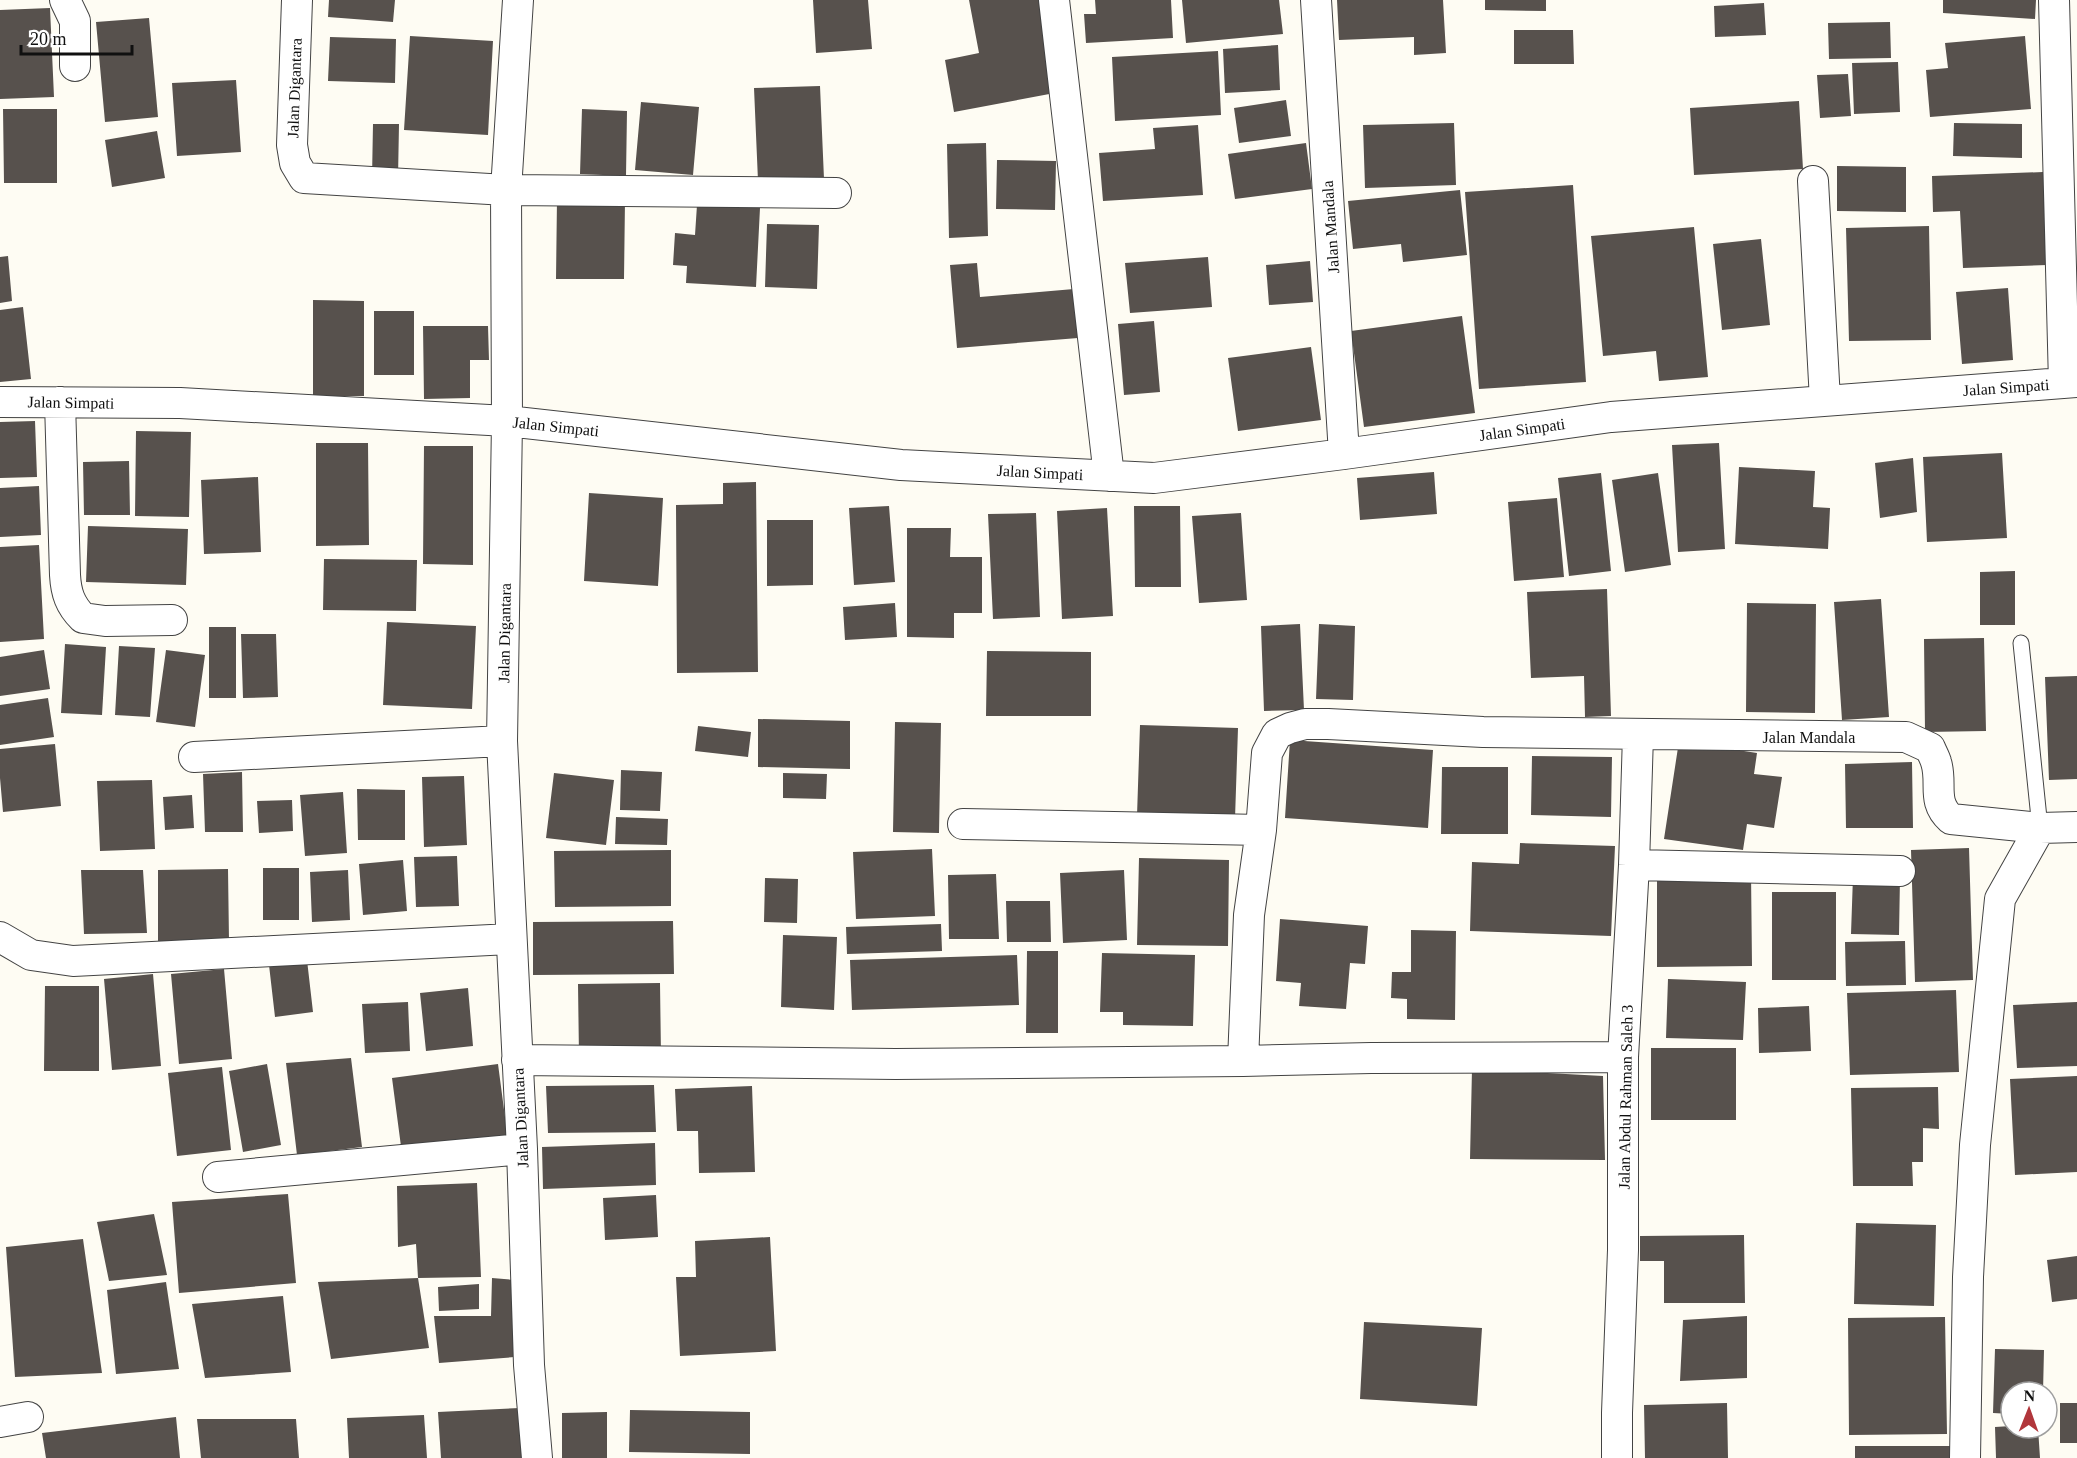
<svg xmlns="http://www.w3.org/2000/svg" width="2077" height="1458" font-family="'Times New Roman',serif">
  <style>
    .building { fill: #57514d }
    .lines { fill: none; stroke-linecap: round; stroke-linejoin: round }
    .lane-casing { stroke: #434343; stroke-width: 17 }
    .street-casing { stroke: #434343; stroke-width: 32 }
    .lane { stroke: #fff; stroke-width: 15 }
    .street { stroke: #fff; stroke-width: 30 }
    .labels { text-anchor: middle; stroke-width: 6; stroke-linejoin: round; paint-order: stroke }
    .street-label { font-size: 16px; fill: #101010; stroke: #fff }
  </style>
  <rect width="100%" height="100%" fill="#fefcf3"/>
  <!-- building -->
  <path class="building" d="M 329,0 L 395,0 L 393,22 L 328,17 Z
    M 813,0 L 868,0 L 872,49 L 816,53 Z
    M 969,0 L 1043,0 L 1060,92 L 954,112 L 945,60 L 979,53 Z
    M 1095,0 L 1171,0 L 1173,38 L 1086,43 L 1084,14 L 1096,14 Z
    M 1182,0 L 1279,0 L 1283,34 L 1186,43 Z
    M 1337,0 L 1443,0 L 1446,53 L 1414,55 L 1414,37 L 1339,40 Z
    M 1485,0 L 1546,0 L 1546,11 L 1485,10 Z
    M 1943,0 L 2036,0 L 2035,19 L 1943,13 Z
    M 1764,3 L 1766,35 L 1715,37 L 1714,6 Z
    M 50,8 L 54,97 L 0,99 L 0,10 Z
    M 149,18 L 158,117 L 105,122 L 96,22 Z
    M 1890,22 L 1891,58 L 1829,59 L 1828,23 Z
    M 1514,30 L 1573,30 L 1574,64 L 1514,64 Z
    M 410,36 L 493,41 L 488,135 L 404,130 Z
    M 2025,36 L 2031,109 L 1930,117 L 1926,70 L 1948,68 L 1945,43 Z
    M 330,37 L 396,39 L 395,83 L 328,81 Z
    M 1278,45 L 1280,90 L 1225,93 L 1223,49 Z
    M 1218,51 L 1221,115 L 1115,121 L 1112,57 Z
    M 1898,62 L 1900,112 L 1854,114 L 1852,63 Z
    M 1848,74 L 1851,116 L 1820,118 L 1817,75 Z
    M 236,80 L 241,152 L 177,156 L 172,83 Z
    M 820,86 L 824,179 L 758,181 L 754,88 Z
    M 1286,100 L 1291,136 L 1239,143 L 1234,108 Z
    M 1799,101 L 1803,169 L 1694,175 L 1690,108 Z
    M 641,102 L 699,107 L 693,175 L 635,170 Z
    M 3,109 L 57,109 L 57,183 L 4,183 Z
    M 582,109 L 627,111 L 626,176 L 580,174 Z
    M 1454,123 L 1456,185 L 1365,188 L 1363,125 Z
    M 1954,123 L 2022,124 L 2022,158 L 1953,156 Z
    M 373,124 L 399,124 L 398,178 L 372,178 Z
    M 1198,125 L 1203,195 L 1103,201 L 1099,153 L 1155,149 L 1153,128 Z
    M 157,131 L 165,178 L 112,187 L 105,140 Z
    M 986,143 L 988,236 L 949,238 L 947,144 Z
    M 1306,143 L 1312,189 L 1235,199 L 1228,154 Z
    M 997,160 L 1056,161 L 1055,210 L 996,209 Z
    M 1837,166 L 1906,167 L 1906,212 L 1837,211 Z
    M 2043,172 L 2047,265 L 1963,268 L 1960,211 L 1933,212 L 1932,176 Z
    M 1573,185 L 1586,382 L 1479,389 L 1465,192 Z
    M 1460,190 L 1467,255 L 1403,262 L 1401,244 L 1353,249 L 1348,201 Z
    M 557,199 L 625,200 L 624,279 L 556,279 Z
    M 697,205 L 760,208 L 756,287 L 686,283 L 687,266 L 673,265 L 675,233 L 695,235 Z
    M 767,224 L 819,225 L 817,289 L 765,287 Z
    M 1929,226 L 1931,340 L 1849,341 L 1846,228 Z
    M 1694,227 L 1708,377 L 1659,381 L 1656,351 L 1603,356 L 1591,236 Z
    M 1761,239 L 1770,325 L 1722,330 L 1713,244 Z
    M 8,256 L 12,301 L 0,303 L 0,257 Z
    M 1208,257 L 1212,307 L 1130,313 L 1125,263 Z
    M 1310,261 L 1313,302 L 1269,305 L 1266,265 Z
    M 977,263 L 980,297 L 1074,289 L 1078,338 L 957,348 L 950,265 Z
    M 2008,288 L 2013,360 L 1962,364 L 1956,292 Z
    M 313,300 L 364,301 L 364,396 L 313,396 Z
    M 23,307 L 31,379 L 0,382 L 0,310 Z
    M 374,311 L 414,311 L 414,375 L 374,375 Z
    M 1462,316 L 1475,413 L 1364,427 L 1351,331 Z
    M 1154,321 L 1160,392 L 1124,395 L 1118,324 Z
    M 423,326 L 488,326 L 489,360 L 470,360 L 470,398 L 424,399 Z
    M 1311,347 L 1321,420 L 1238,431 L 1228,358 Z
    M 35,421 L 37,477 L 0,478 L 0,422 Z
    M 136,431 L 191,432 L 189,517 L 135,516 Z
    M 316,443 L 368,443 L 369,545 L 316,546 Z
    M 1719,443 L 1725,549 L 1678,552 L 1672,445 Z
    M 424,446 L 473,446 L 473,565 L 423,564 Z
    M 2002,453 L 2007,538 L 1927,542 L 1923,457 Z
    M 1913,458 L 1917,512 L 1880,518 L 1875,463 Z
    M 129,461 L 130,515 L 84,515 L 83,462 Z
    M 1739,467 L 1815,471 L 1813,507 L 1830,508 L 1828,549 L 1735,544 Z
    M 1434,472 L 1437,514 L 1360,520 L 1357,478 Z
    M 1601,473 L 1611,571 L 1569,576 L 1558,478 Z
    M 1658,473 L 1671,565 L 1625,572 L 1612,480 Z
    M 258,477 L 261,552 L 204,554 L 201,480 Z
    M 756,482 L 758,672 L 677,673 L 676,505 L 723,504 L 723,483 Z
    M 39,486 L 41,535 L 0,537 L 0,488 Z
    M 589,493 L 663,498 L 658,586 L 584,581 Z
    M 1557,498 L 1564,577 L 1514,581 L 1508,502 Z
    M 889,506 L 895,582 L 854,585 L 849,508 Z
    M 1134,506 L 1180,506 L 1181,587 L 1135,587 Z
    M 1107,508 L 1113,616 L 1062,619 L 1057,511 Z
    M 1036,513 L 1040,617 L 993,619 L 988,514 Z
    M 1241,513 L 1247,600 L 1199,603 L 1192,516 Z
    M 767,520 L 813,520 L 813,585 L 767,586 Z
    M 88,526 L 188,529 L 186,585 L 86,582 Z
    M 907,528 L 951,528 L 950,557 L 982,557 L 982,613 L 954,613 L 954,638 L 907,637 Z
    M 39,545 L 44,639 L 0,642 L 0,547 Z
    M 324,559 L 417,560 L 416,611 L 323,610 Z
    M 2015,571 L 2015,625 L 1980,625 L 1980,572 Z
    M 1607,589 L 1611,716 L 1585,717 L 1584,676 L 1531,678 L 1527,592 Z
    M 1881,599 L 1889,717 L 1842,720 L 1834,602 Z
    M 895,603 L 897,637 L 845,640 L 843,607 Z
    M 1747,603 L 1816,604 L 1815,713 L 1746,712 Z
    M 387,622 L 476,626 L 472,709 L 383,705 Z
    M 1300,624 L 1304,710 L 1264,711 L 1261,626 Z
    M 1319,624 L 1355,626 L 1353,700 L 1316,699 Z
    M 209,627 L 236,627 L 236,698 L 209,698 Z
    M 241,634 L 276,634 L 278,697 L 243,698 Z
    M 1984,638 L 1986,731 L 1925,732 L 1924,639 Z
    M 65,644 L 106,647 L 102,715 L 61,713 Z
    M 119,646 L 155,648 L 150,717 L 115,715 Z
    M 44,650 L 50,689 L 0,696 L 0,657 Z
    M 166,650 L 205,655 L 195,727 L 156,722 Z
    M 987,651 L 1091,652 L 1091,716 L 986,716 Z
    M 2077,676 L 2077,779 L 2049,780 L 2045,677 Z
    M 48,698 L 54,737 L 0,745 L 0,705 Z
    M 758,719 L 850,721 L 850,769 L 758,767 Z
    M 895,722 L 941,723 L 939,833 L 893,832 Z
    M 1140,725 L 1238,728 L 1235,819 L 1137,816 Z
    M 698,726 L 751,732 L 748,757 L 695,751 Z
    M 1290,740 L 1433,750 L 1428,828 L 1285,818 Z
    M 1679,741 L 1757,753 L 1754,774 L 1782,777 L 1774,828 L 1747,824 L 1743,850 L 1664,839 Z
    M 55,744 L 61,806 L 3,812 L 0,778 L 0,749 Z
    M 1532,756 L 1612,757 L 1611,817 L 1531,815 Z
    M 1912,762 L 1913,828 L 1846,828 L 1845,764 Z
    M 1442,767 L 1508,767 L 1508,834 L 1441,834 Z
    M 621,770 L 662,772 L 660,811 L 620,810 Z
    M 242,772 L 243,832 L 205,832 L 203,774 Z
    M 554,773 L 614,780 L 606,845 L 546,838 Z
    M 783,773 L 827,774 L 826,799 L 783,798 Z
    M 464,776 L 467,845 L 424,847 L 422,777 Z
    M 152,780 L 155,849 L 100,851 L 97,781 Z
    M 357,789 L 405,790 L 405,840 L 358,840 Z
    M 343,792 L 347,853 L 305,856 L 300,795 Z
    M 192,795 L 194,828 L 165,830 L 163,797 Z
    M 292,800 L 293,831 L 259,833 L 257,801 Z
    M 616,817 L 668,819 L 667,845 L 615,844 Z
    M 1520,843 L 1615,846 L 1611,936 L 1470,931 L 1472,862 L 1519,864 Z
    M 1969,848 L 1973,980 L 1915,982 L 1911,850 Z
    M 932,849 L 935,916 L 856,919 L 853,852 Z
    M 671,850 L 671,906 L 555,907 L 554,851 Z
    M 457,856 L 459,906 L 416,907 L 414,857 Z
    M 1139,858 L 1229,860 L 1228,946 L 1137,945 Z
    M 403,860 L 407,911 L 363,915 L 359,864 Z
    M 263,868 L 299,868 L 299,920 L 263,920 Z
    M 228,869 L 229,941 L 158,941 L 158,870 Z
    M 81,870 L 143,870 L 147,933 L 84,934 Z
    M 348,870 L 350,920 L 312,922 L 310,872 Z
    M 1124,870 L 1127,940 L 1063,943 L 1060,873 Z
    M 1657,871 L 1751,872 L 1752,966 L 1657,967 Z
    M 996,874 L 999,939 L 949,939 L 948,875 Z
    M 1853,876 L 1900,877 L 1899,935 L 1851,934 Z
    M 765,878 L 798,879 L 797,923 L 764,922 Z
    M 1772,892 L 1836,892 L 1836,980 L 1772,980 Z
    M 1006,901 L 1050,901 L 1051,942 L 1007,942 Z
    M 1280,919 L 1368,926 L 1365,964 L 1350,963 L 1346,1009 L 1299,1006 L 1301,983 L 1276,981 Z
    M 673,921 L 674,974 L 533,975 L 533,922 Z
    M 941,924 L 942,951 L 847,954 L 846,927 Z
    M 1411,930 L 1456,931 L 1455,1020 L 1407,1019 L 1407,999 L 1391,998 L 1392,972 L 1411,972 Z
    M 783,935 L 837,937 L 834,1010 L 781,1007 Z
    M 1905,941 L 1906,985 L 1846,986 L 1845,942 Z
    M 1027,951 L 1058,951 L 1058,1033 L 1026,1033 Z
    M 1102,953 L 1195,955 L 1193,1026 L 1123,1025 L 1123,1012 L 1100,1012 Z
    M 1017,955 L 1019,1005 L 852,1010 L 850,960 Z
    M 307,960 L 313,1012 L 275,1017 L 269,965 Z
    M 224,969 L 232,1059 L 179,1064 L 171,974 Z
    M 153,974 L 161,1066 L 112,1070 L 104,979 Z
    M 1668,979 L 1746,982 L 1743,1040 L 1666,1038 Z
    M 660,983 L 661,1056 L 579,1057 L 578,984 Z
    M 45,986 L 99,986 L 99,1071 L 44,1071 Z
    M 468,988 L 473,1046 L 426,1051 L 420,993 Z
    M 1956,990 L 1959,1072 L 1850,1075 L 1847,993 Z
    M 408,1002 L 410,1051 L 365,1053 L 362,1004 Z
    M 2077,1002 L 2077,1066 L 2017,1068 L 2013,1005 Z
    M 1809,1006 L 1811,1051 L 1759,1053 L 1758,1008 Z
    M 1651,1048 L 1736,1048 L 1736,1120 L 1651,1120 Z
    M 351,1058 L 362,1147 L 297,1155 L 286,1063 Z
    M 267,1064 L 281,1145 L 243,1152 L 229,1071 Z
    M 498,1064 L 508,1140 L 402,1154 L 392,1078 Z
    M 222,1067 L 231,1150 L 177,1156 L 168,1073 Z
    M 1472,1069 L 1603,1076 L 1605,1160 L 1470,1159 Z
    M 2077,1076 L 2077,1172 L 2015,1175 L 2010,1079 Z
    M 654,1085 L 656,1132 L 548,1133 L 546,1086 Z
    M 752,1086 L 755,1172 L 699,1173 L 698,1131 L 677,1131 L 675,1089 Z
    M 1938,1087 L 1939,1129 L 1923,1128 L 1923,1162 L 1912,1162 L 1913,1186 L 1853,1186 L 1851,1088 Z
    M 655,1143 L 656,1185 L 543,1189 L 542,1147 Z
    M 477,1183 L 481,1277 L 418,1278 L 416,1244 L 398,1247 L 397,1186 Z
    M 288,1194 L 296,1283 L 179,1293 L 172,1202 Z
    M 656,1195 L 658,1237 L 605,1240 L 603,1198 Z
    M 154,1214 L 167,1275 L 109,1281 L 97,1222 Z
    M 1856,1223 L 1936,1225 L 1934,1306 L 1854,1304 Z
    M 1744,1235 L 1745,1303 L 1664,1303 L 1664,1261 L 1640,1261 L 1640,1236 Z
    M 770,1237 L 776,1351 L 680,1356 L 676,1277 L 696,1277 L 695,1241 Z
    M 83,1239 L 102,1373 L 15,1377 L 6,1247 Z
    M 2077,1256 L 2077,1299 L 2052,1302 L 2047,1260 Z
    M 418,1278 L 429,1348 L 331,1359 L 318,1282 Z
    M 492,1278 L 515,1280 L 528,1356 L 439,1363 L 434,1316 L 491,1316 Z
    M 166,1282 L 179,1369 L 116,1374 L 107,1290 Z
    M 479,1284 L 479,1309 L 439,1311 L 438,1287 Z
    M 283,1296 L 291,1372 L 205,1378 L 192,1304 Z
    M 1747,1316 L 1747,1378 L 1680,1381 L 1683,1320 Z
    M 1945,1317 L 1947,1434 L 1849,1435 L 1848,1318 Z
    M 1364,1322 L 1482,1328 L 1477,1406 L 1360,1399 Z
    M 1995,1349 L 2044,1350 L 2043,1392 L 2011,1392 L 2011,1414 L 1993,1413 Z
    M 1727,1403 L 1728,1458 L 1645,1458 L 1644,1405 Z
    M 2060,1403 L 2077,1403 L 2077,1443 L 2060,1443 Z
    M 520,1408 L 523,1458 L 441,1458 L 438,1412 Z
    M 630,1410 L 750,1412 L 750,1454 L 629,1452 Z
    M 607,1412 L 607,1458 L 562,1458 L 562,1413 Z
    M 424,1415 L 427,1458 L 349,1458 L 347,1418 Z
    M 176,1417 L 180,1458 L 46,1458 L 42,1433 Z
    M 197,1419 L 296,1419 L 299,1458 L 201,1458 Z
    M 2011,1426 L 2011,1428 L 2038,1428 L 2040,1458 L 1996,1458 L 1995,1427 Z
    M 1855,1446 L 1950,1446 L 1950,1458 L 1855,1458 Z"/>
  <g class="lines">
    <!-- lane casing -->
    <g class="lane-casing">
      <path id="lane" d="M 2021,643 L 2040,828"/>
    </g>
    <!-- street casing -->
    <g class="street-casing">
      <path id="street" d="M 65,0 L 75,21 L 75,66
        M 297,0 L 292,145 L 295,163 L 304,178 L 506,190 L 507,421 L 502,741 L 522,1149 L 529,1365 L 537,1458
        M 518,0 L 506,190 L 836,193
        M 1054,0 L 1109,476
        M 1316,0 L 1344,454
        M 2054,0 L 2064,383
        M 1813,181 L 1825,400
        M 0,402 L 180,403 L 507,421 L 901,465 L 1154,478 L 1344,454 L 1611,417 L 2077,382
        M 60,402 L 65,575 C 66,593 70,605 83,618 L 105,621 L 172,620
        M 194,757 L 502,741
        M 963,824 L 1261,830
        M 1634,865 L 1900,871
        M 0,937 L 31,955 L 73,961 L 511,939
        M 517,1060 L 896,1064 L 1243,1061 L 1371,1058 L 1623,1057
        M 1243,1061 L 1249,915 L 1261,830 L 1267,753 L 1277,734 L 1290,728 L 1305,724 L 1328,724 L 1483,732 L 1906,737 L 1930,748 C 1932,753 1935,758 1936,762 C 1943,784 1931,801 1951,819 L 2040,828 L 2077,827
        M 218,1177 L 522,1149
        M 0,1422 L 28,1417
        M 1617,1458 L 1617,1413 L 1623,1250 L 1623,1057 L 1634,865 L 1638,735
        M 1965,1458 L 1968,1277 L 1975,1145 L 2000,899 L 2040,828"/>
    </g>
    <!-- lane -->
    <use href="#lane" class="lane"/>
    <!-- street -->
    <use href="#street" class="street"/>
  </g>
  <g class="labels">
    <!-- street labels -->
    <g class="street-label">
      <text transform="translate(294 88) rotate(-88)" y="6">Jalan Digantara</text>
      <text transform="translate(1330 227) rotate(-94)" y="6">Jalan Mandala</text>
      <text transform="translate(2006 387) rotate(-4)" y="6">Jalan Simpati</text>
      <text transform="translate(71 402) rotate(1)" y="6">Jalan Simpati</text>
      <text transform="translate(556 426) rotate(6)" y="6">Jalan Simpati</text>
      <text transform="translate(1522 429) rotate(-8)" y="6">Jalan Simpati</text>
      <text transform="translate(1040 472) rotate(3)" y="6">Jalan Simpati</text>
      <text transform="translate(504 633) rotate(-89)" y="6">Jalan Digantara</text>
      <text x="1809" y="743">Jalan Mandala</text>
      <text transform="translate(1625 1097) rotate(-89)" y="6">Jalan Abdul Rahman Saleh 3</text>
      <text transform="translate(520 1118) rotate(-93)" y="6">Jalan Digantara</text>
    </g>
  </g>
  <!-- north arrow -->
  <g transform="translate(2029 1410) rotate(1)"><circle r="28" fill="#ffffff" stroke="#9f9f9f" stroke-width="1.5"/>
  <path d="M0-4.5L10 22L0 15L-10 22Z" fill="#b1363b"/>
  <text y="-9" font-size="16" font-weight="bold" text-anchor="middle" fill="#101010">N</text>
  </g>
  <!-- scale -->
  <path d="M21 45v9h111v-9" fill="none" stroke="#101010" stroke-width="3"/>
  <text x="30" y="45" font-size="18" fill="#101010" stroke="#ffffff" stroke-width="4.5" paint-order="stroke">20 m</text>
</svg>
